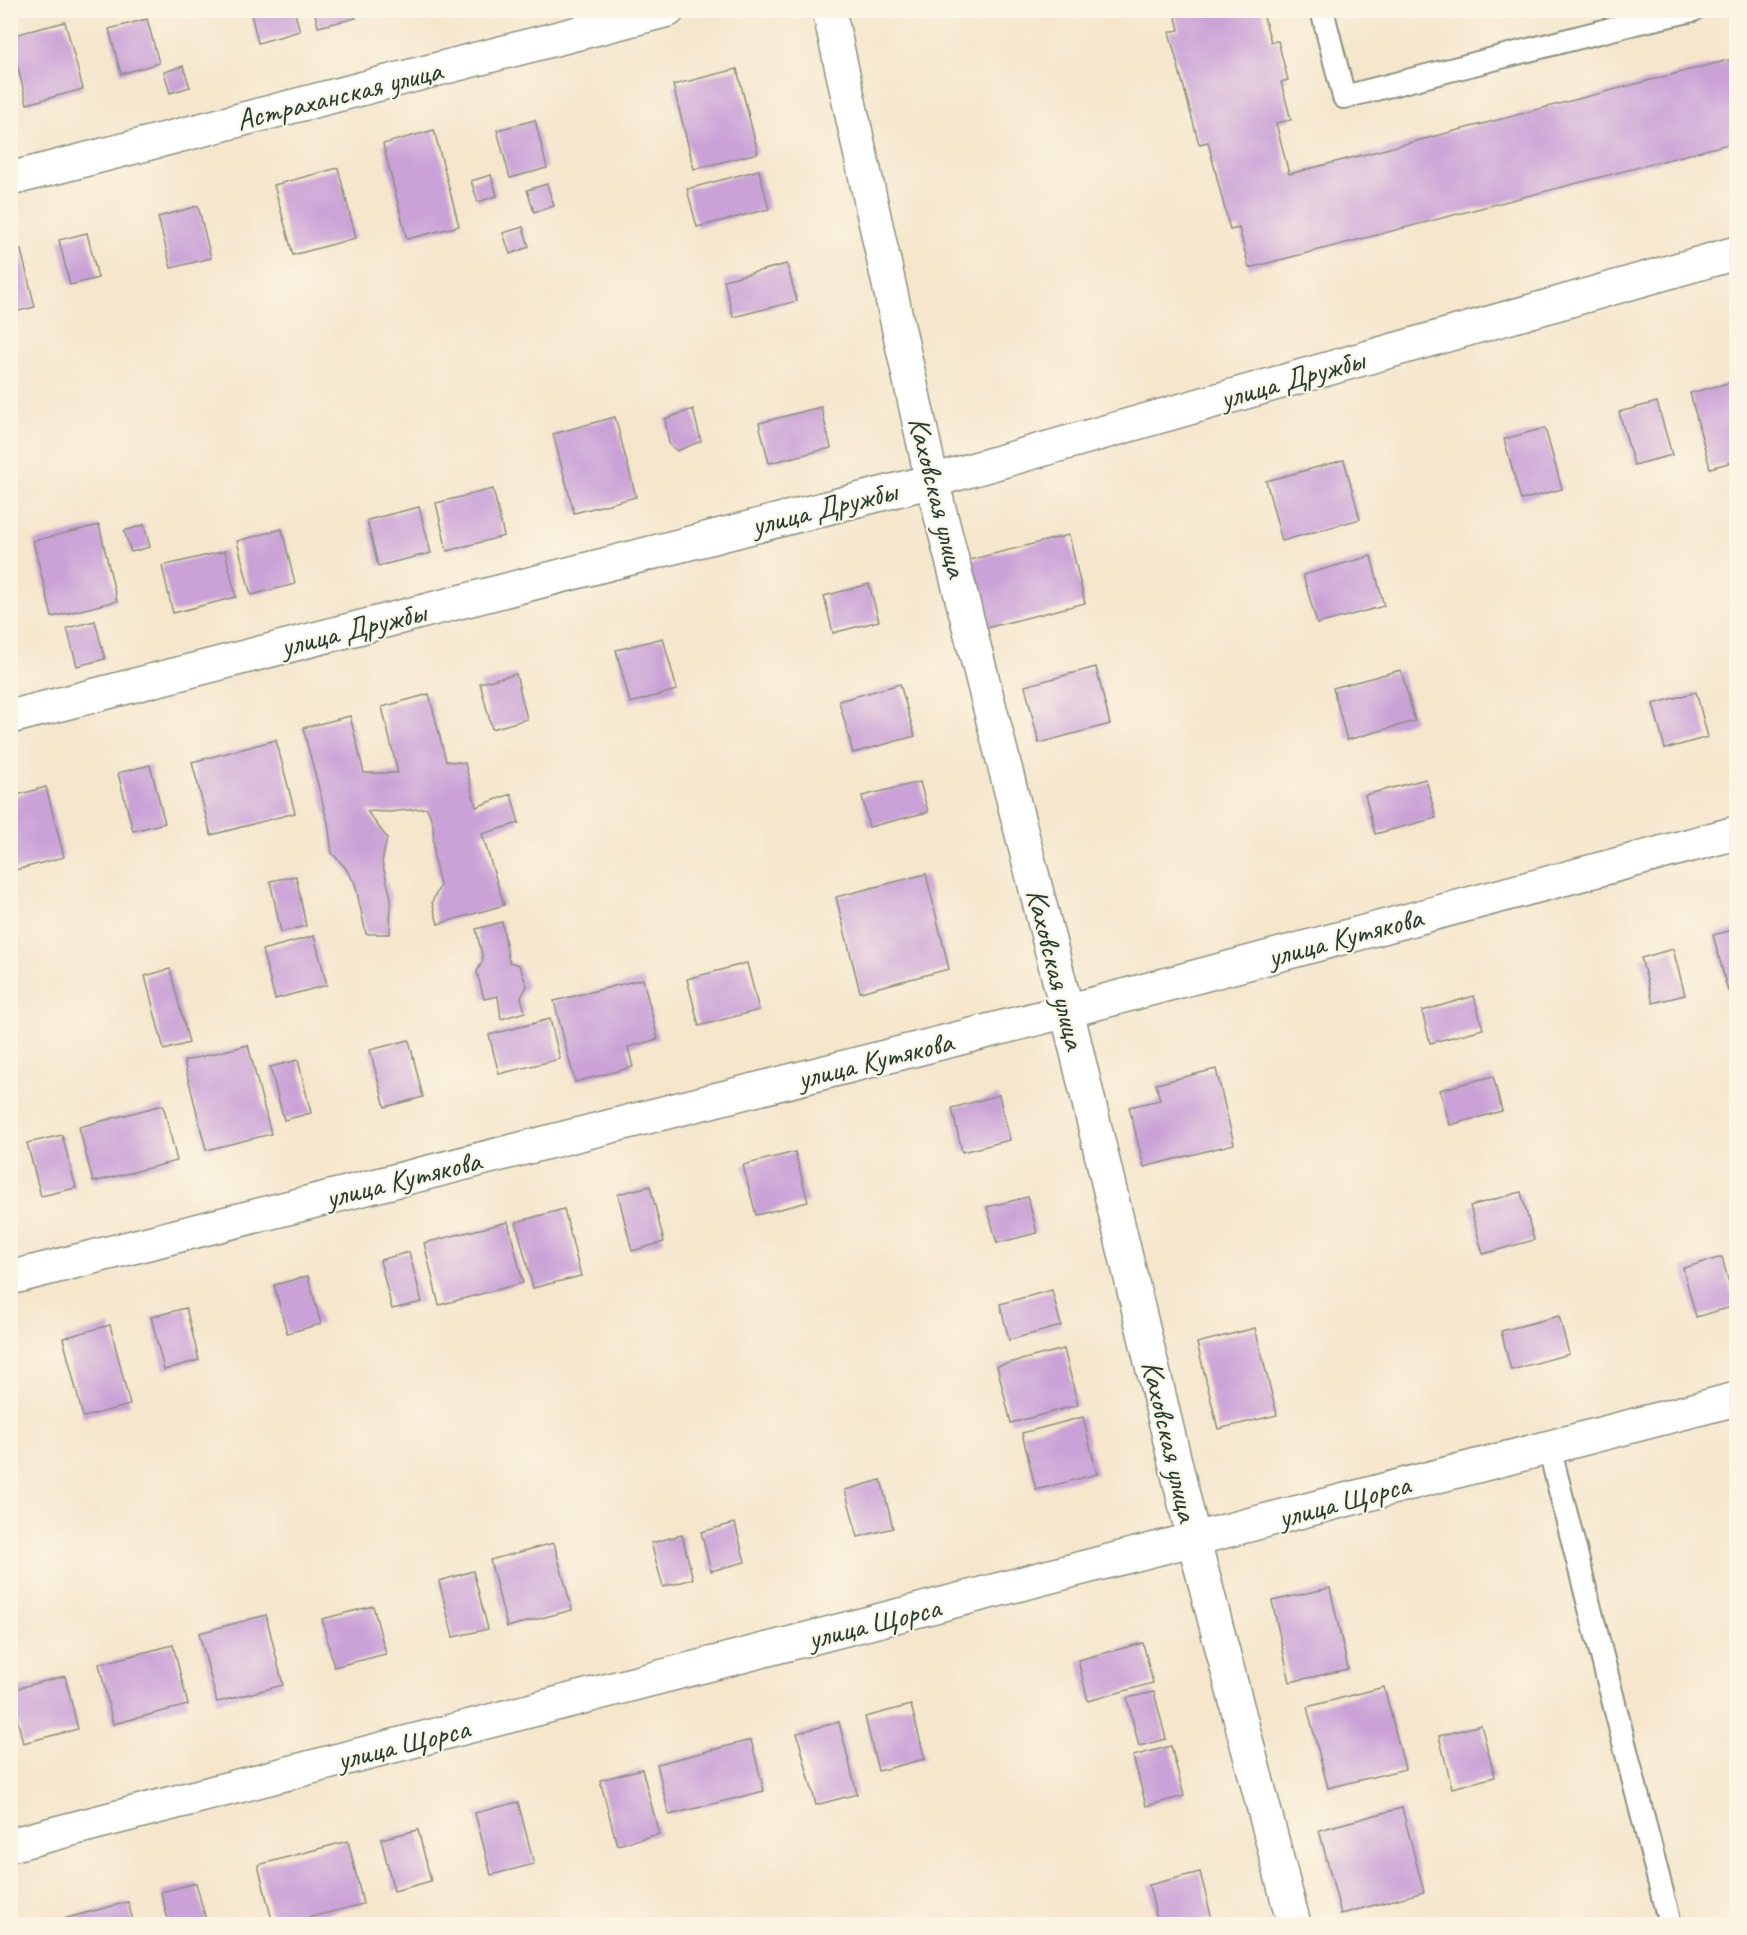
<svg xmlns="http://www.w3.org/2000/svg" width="1747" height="1935" font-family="Caveat,sans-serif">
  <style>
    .building { fill: #caa2d7 }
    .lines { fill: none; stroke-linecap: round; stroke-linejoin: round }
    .service-casing { stroke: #8a9280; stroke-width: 26 }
    .minor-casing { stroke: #8a9280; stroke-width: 36 }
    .tertiary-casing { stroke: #8a9280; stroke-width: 36 }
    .service { stroke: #fff; stroke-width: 22 }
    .minor { stroke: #fff; stroke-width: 33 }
    .tertiary { stroke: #fff; stroke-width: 33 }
    .labels { text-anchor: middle; stroke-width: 4.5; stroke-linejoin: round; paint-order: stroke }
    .street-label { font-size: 30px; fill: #1f3d34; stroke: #fcf5e5 }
  </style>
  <rect width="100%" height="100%" fill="#fcf5e5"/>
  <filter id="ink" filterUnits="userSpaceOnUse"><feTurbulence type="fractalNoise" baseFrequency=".0167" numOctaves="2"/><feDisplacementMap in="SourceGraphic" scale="12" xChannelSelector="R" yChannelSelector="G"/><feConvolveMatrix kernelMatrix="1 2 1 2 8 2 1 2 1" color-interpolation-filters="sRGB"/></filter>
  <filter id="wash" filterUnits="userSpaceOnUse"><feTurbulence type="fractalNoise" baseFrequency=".008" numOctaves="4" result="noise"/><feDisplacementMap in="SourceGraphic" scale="24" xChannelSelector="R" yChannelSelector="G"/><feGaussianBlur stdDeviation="1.35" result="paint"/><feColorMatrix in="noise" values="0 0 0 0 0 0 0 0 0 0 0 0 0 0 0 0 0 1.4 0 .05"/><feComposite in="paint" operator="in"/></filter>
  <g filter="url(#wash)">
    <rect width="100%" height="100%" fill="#f5e6cc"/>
    <g id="blocks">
      <!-- building -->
      <path class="building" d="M 250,10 L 294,10 L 300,31 L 258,43 Z
        M 314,10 L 354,10 L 356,18 L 318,27 Z
        M 1174,10 L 1262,10 L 1271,42 L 1278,41 L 1288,80 L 1281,82 L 1291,120 L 1276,123 L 1289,174 L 1736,58 L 1736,142 L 1249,268 L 1239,228 L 1230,230 L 1208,142 L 1199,144 L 1169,32 L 1179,30 Z
        M 147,19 L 159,63 L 121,74 L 109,29 Z
        M 65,22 L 83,89 L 27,104 L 10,36 Z
        M 183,66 L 190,87 L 170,93 L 164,72 Z
        M 737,69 L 758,153 L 694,169 L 673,85 Z
        M 535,120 L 547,168 L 510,178 L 497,130 Z
        M 434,130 L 459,226 L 407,239 L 383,144 Z
        M 338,168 L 356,238 L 293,255 L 274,185 Z
        M 759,170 L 769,209 L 697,227 L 687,189 Z
        M 491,175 L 497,196 L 478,202 L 471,181 Z
        M 547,184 L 554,206 L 534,212 L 527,190 Z
        M 198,206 L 211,258 L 171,268 L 158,217 Z
        M 523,227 L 529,247 L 510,254 L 503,233 Z
        M 87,233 L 98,278 L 70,285 L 59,240 Z
        M 21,250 L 35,307 L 10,313 L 10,252 Z
        M 787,264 L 797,301 L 733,317 L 724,280 Z
        M 1736,381 L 1736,461 L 1710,468 L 1690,393 Z
        M 1657,402 L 1672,455 L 1634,465 L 1619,412 Z
        M 821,407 L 831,448 L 769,463 L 759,423 Z
        M 693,409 L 701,441 L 677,451 L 669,444 L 665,419 Z
        M 615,417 L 636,497 L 574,513 L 553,434 Z
        M 1545,428 L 1562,489 L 1521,500 L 1504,439 Z
        M 1344,460 L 1360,519 L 1282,541 L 1266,481 Z
        M 493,489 L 504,536 L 447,551 L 436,503 Z
        M 419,507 L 431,553 L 378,566 L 367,520 Z
        M 99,525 L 117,601 L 52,617 L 33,541 Z
        M 144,525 L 150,547 L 131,552 L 124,531 Z
        M 282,529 L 295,584 L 251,595 L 237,541 Z
        M 1069,535 L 1085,603 L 982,629 L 965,561 Z
        M 225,551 L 236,597 L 173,613 L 162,566 Z
        M 1371,556 L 1384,606 L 1317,624 L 1303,575 Z
        M 869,584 L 879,621 L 833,633 L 824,596 Z
        M 95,621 L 105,659 L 77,666 L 67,628 Z
        M 663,638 L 677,690 L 630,703 L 616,650 Z
        M 1096,667 L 1110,724 L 1039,743 L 1025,686 Z
        M 1401,670 L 1415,721 L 1347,740 L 1333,688 Z
        M 516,674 L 527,719 L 492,729 L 480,683 Z
        M 900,684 L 915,736 L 853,753 L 839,701 Z
        M 1696,692 L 1708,737 L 1665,749 L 1653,704 Z
        M 429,694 L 446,761 L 465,763 L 476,807 L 511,794 L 519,823 L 482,834 L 504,905 L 438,924 L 432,902 L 440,886 L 434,857 L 433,823 L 427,808 L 389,812 L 367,811 L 387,838 L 382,862 L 391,898 L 390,934 L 366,934 L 355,883 L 344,866 L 332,853 L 328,823 L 303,728 L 350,716 L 364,773 L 398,773 L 382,707 Z
        M 276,740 L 295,813 L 211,835 L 192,762 Z
        M 150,765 L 165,823 L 133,831 L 118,773 Z
        M 1426,779 L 1436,818 L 1375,834 L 1365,795 Z
        M 920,782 L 928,812 L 869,827 L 862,796 Z
        M 46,787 L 64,857 L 12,871 L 10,797 Z
        M 926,874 L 949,969 L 860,992 L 836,897 Z
        M 296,876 L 306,926 L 281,932 L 270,881 Z
        M 502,922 L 509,962 L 519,965 L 527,986 L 521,997 L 525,1012 L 501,1019 L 498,996 L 484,999 L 477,972 L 483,960 L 476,929 Z
        M 1736,929 L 1736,989 L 1728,991 L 1713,935 Z
        M 314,936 L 327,985 L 275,999 L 262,950 Z
        M 1673,949 L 1685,995 L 1653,1003 L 1641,958 Z
        M 747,963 L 759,1010 L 699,1026 L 687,979 Z
        M 170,969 L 189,1043 L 164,1050 L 145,976 Z
        M 643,979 L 658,1039 L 628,1047 L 633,1067 L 575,1082 L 554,1001 Z
        M 1474,996 L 1483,1029 L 1430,1043 L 1422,1011 Z
        M 550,1019 L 560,1059 L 499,1074 L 489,1035 Z
        M 409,1040 L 423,1097 L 385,1107 L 370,1050 Z
        M 248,1045 L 271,1134 L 206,1150 L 184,1061 Z
        M 298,1060 L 311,1113 L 284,1120 L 270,1067 Z
        M 1216,1069 L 1234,1144 L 1144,1167 L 1129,1107 L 1160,1100 L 1156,1084 Z
        M 1493,1076 L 1502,1111 L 1450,1125 L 1440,1090 Z
        M 999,1095 L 1010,1140 L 962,1152 L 952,1108 Z
        M 163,1105 L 177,1161 L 93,1182 L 79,1127 Z
        M 62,1135 L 76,1188 L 41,1196 L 27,1143 Z
        M 795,1152 L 808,1202 L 756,1215 L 743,1165 Z
        M 650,1186 L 664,1242 L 632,1251 L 618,1194 Z
        M 1521,1192 L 1534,1240 L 1483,1254 L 1470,1206 Z
        M 1028,1197 L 1037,1233 L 997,1243 L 987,1207 Z
        M 564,1209 L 581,1276 L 533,1288 L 516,1222 Z
        M 508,1222 L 523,1283 L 439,1305 L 424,1243 Z
        M 409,1252 L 422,1302 L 392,1309 L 380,1260 Z
        M 1722,1257 L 1735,1306 L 1696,1317 L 1683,1268 Z
        M 308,1276 L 321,1324 L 287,1333 L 274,1285 Z
        M 1052,1290 L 1061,1326 L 1009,1340 L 1000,1304 Z
        M 186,1308 L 199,1360 L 164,1370 L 151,1317 Z
        M 1559,1316 L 1569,1354 L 1511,1370 L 1501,1331 Z
        M 110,1325 L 130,1405 L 83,1417 L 63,1338 Z
        M 1255,1328 L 1277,1415 L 1218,1429 L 1197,1343 Z
        M 1064,1349 L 1078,1405 L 1011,1423 L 997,1366 Z
        M 1083,1417 L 1097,1474 L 1036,1490 L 1022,1433 Z
        M 881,1480 L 893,1528 L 858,1537 L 845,1490 Z
        M 735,1523 L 745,1562 L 711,1571 L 701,1532 Z
        M 682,1535 L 693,1579 L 663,1587 L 651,1543 Z
        M 554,1543 L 572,1610 L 507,1627 L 490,1560 Z
        M 473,1571 L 488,1629 L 453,1637 L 439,1581 Z
        M 1330,1588 L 1348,1669 L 1290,1682 L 1272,1601 Z
        M 373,1606 L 386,1654 L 334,1667 L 322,1619 Z
        M 266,1615 L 283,1685 L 217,1702 L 199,1633 Z
        M 1143,1643 L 1153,1683 L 1088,1701 L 1078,1660 Z
        M 173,1645 L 188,1705 L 113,1724 L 99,1664 Z
        M 65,1676 L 78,1729 L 23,1743 L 10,1690 Z
        M 1384,1687 L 1405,1769 L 1328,1788 L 1307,1707 Z
        M 1154,1692 L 1166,1739 L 1139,1746 L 1127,1698 Z
        M 911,1705 L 925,1759 L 878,1771 L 865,1717 Z
        M 839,1722 L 857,1794 L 816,1805 L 797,1733 Z
        M 1481,1725 L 1495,1777 L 1452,1788 L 1439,1736 Z
        M 751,1740 L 764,1791 L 669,1815 L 657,1764 Z
        M 1171,1746 L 1184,1796 L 1146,1806 L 1133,1756 Z
        M 642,1769 L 659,1834 L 617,1845 L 600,1780 Z
        M 518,1802 L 534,1864 L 491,1875 L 475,1813 Z
        M 1402,1808 L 1424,1892 L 1341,1914 L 1319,1830 Z
        M 418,1830 L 431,1881 L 394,1891 L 381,1839 Z
        M 348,1841 L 363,1904 L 283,1924 L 273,1924 L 258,1865 Z
        M 1200,1872 L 1212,1919 L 1192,1924 L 1158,1924 L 1149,1885 Z
        M 196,1883 L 207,1924 L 169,1924 L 161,1892 Z
        M 128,1902 L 134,1924 L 67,1924 L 66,1918 Z"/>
    </g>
  </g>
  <g filter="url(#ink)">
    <use href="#blocks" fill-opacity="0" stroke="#8a9280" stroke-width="1.5"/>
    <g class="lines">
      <!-- service casing -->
      <g class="service-casing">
        <path id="service" d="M 1322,10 L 1344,97 L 1635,23
          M 1632,10 L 1635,23 L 1693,10
          M 1549,1447 L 1670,1924"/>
      </g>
      <!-- minor casing -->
      <g class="minor-casing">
        <path id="minor" d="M 10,179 L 668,10
          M 10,717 L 932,481 L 1067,1011 L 1194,1541 L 1294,1924
          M 10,1278 L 1067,1011 L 1736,833
          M 10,1845 L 1736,1399"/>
      </g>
      <!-- tertiary casing -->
      <g class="tertiary-casing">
        <path id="tertiary" d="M 829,10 L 932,481 L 1736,253"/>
      </g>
      <!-- service -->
      <use href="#service" class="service"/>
      <!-- minor -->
      <use href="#minor" class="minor"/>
      <!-- tertiary -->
      <use href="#tertiary" class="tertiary"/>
    </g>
  </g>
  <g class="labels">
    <!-- street labels -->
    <g class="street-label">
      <text transform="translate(339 95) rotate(-14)" y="10">Астраханская улица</text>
      <text transform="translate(1292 379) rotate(-16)" y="10">улица Дружбы</text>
      <text transform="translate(938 497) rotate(76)" y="10">Каховская улица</text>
      <text transform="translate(824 508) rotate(-14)" y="10">улица Дружбы</text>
      <text transform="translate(353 629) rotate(-14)" y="10">улица Дружбы</text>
      <text transform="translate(1345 937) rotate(-15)" y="10">улица Кутякова</text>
      <text transform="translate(1056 969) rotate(76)" y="10">Каховская улица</text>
      <text transform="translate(875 1060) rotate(-14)" y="10">улица Кутякова</text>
      <text transform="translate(403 1179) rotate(-14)" y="10">улица Кутякова</text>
      <text transform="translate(1170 1441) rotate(77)" y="10">Каховская улица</text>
      <text transform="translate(1344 1501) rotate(-15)" y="10">улица Щорса</text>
      <text transform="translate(874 1623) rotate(-14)" y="10">улица Щорса</text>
      <text transform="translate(403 1744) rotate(-14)" y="10">улица Щорса</text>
    </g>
  </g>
  <!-- margin -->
  <rect width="1747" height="1935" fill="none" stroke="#fcf5e5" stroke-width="36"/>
</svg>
